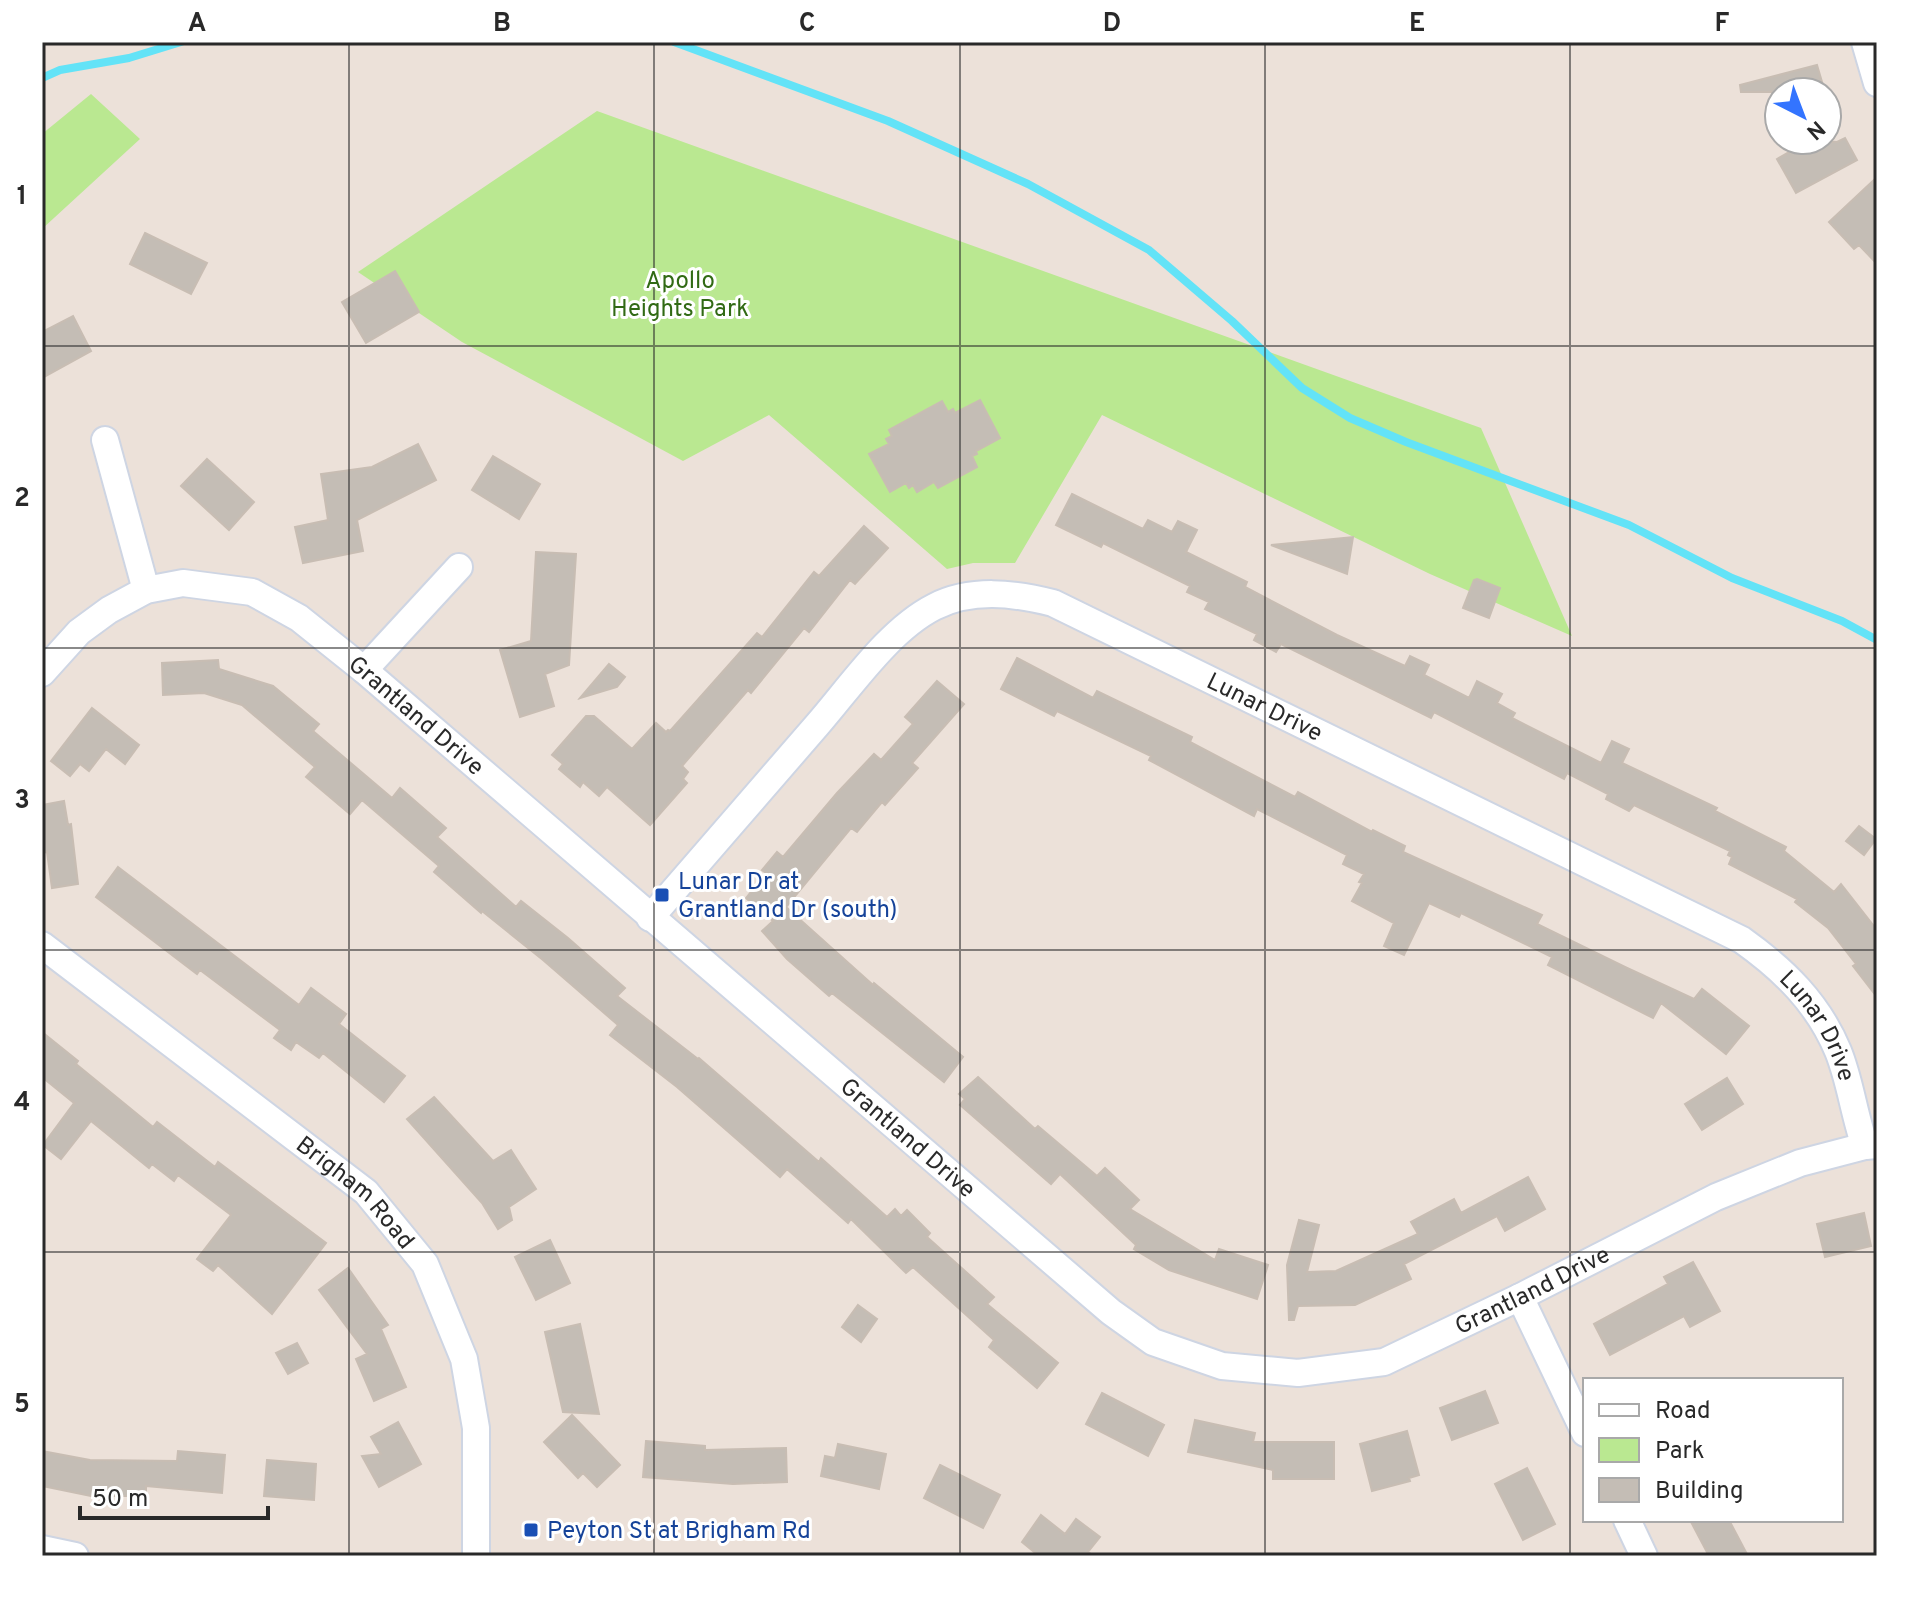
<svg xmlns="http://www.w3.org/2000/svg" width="1919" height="1598" font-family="Overpass,sans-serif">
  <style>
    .green { fill: #bae891 }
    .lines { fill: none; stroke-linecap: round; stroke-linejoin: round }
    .stream { stroke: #63e3f7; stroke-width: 8 }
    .building { fill: #c4bdb5; stroke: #c8bdb3; stroke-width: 2 }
    .minor-casing { stroke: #ced5e3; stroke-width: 30 }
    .minor { stroke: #fff; stroke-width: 26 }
    .grid { fill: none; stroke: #292929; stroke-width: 2; stroke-opacity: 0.55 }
    .transit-dot { fill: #1a4fb4; stroke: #fff; stroke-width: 3 }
    .labels { text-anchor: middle; stroke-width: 6; stroke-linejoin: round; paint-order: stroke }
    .park-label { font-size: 24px; fill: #316a14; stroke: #fff }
    .street-label { font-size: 24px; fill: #292929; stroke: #fff }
    .transit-label { font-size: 24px; fill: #164399; stroke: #fff; text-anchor: start }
    .neatline { fill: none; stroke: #292929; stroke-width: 3 }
    .grid-label { font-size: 26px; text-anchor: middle; font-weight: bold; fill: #292929 }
  </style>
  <rect width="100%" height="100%" fill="#ece1d9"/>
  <!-- green -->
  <path class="green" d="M 91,94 L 140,139 L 42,229 L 42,134 Z
    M 597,111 L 1481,428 L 1572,636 L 1430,574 L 1102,415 L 1015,563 L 973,563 L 947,569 L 769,415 L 683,461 L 462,342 L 358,272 Z"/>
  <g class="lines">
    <!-- stream -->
    <path class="stream" d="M 674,42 L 888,121 L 1028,184 L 1149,250 L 1232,321 L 1302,388 L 1350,418 L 1406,442 L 1629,525 L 1732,578 L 1842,621 L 1877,640
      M 42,78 L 60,70 L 129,58 L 181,42"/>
  </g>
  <!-- building -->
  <path class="building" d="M 1817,65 L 1825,92 L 1741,92 L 1740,85 Z
    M 1845,138 L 1857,160 L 1796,193 L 1777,159 L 1810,140 L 1837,142 Z
    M 1877,177 L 1877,264 L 1859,245 L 1854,249 L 1829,222 Z
    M 145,233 L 207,263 L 191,294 L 130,264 Z
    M 395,271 L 419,312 L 366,343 L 342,302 Z
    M 73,316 L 91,351 L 42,378 L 42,332 Z
    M 980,400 L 1000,438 L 976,451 L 977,454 L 972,456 L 977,467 L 938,488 L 934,482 L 917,492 L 913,485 L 909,488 L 906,483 L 890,492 L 869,454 L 889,444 L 886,439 L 892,436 L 889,430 L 942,401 L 948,412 L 953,409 L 955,413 Z
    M 418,444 L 436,480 L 357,520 L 363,551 L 303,563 L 295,527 L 328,520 L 321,474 L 372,467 Z
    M 493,456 L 540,484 L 519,519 L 472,490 Z
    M 207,459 L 254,502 L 229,530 L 181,486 Z
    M 1072,494 L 1143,529 L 1148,520 L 1172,532 L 1178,521 L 1197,530 L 1186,552 L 1247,582 L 1245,587 L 1337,635 L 1405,666 L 1410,656 L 1429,665 L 1424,675 L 1469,698 L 1477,681 L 1502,694 L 1497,703 L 1515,713 L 1512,718 L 1601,763 L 1612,741 L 1629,749 L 1622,763 L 1717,808 L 1715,811 L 1786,847 L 1784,851 L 1834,892 L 1841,884 L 1877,930 L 1877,997 L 1853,966 L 1856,964 L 1828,928 L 1795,902 L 1797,899 L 1729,864 L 1732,857 L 1728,855 L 1730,851 L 1634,805 L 1629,811 L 1606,799 L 1608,794 L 1567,773 L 1564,779 L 1434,712 L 1431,718 L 1281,644 L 1276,652 L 1254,640 L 1257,634 L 1205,609 L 1209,602 L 1187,592 L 1190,586 L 1103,543 L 1101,547 L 1056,525 Z
    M 864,526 L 888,548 L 855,584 L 850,580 L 809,632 L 804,628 L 751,693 L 748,690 L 682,766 L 688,772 L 683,779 L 687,783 L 650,825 L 607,787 L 599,796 L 583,782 L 580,787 L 559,769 L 563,764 L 552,755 L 586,716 L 594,716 L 632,749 L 656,723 L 666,732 L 668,730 L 670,731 L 757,633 L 762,637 L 814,572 L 819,576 Z
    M 1353,537 L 1347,574 L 1271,545 Z
    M 536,552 L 576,554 L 569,665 L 545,674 L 554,706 L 520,717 L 500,650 L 531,641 Z
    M 1477,579 L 1500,588 L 1489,618 L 1463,608 L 1474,580 Z
    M 1017,658 L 1093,698 L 1097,691 L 1192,737 L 1190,742 L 1295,797 L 1298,792 L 1372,832 L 1373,830 L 1405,846 L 1403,852 L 1542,915 L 1537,924 L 1625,967 L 1694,999 L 1702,989 L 1749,1026 L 1726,1054 L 1661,1003 L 1653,1018 L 1548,965 L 1552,957 L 1461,913 L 1459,917 L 1429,903 L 1404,955 L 1384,946 L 1394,923 L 1352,901 L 1362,883 L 1359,882 L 1364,874 L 1343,864 L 1347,855 L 1257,809 L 1254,816 L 1149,760 L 1151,756 L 1057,711 L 1054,716 L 1001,689 Z
    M 218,660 L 219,669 L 273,686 L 319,724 L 313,731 L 392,798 L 400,788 L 446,828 L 437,837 L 516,907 L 521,901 L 568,938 L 625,988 L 617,996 L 698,1059 L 699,1058 L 819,1162 L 821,1158 L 887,1217 L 895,1209 L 901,1216 L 907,1210 L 930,1233 L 927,1237 L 994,1297 L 987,1304 L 1058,1363 L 1037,1388 L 989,1347 L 994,1340 L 913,1267 L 906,1273 L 851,1219 L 848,1223 L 787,1169 L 780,1177 L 677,1087 L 610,1035 L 618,1025 L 543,960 L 482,911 L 481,913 L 434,872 L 439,866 L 362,800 L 350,814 L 306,777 L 315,767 L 242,705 L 204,693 L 163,695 L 162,663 Z
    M 609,664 L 625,677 L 617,687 L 580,698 Z
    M 937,681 L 964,704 L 912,763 L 918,768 L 885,805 L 882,802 L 857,832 L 851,828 L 786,907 L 873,985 L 874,983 L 963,1057 L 944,1082 L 832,993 L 829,996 L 787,959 L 762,931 L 773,921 L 746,898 L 766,873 L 762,870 L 777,852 L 783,857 L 837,793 L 874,754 L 881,760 L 913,724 L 905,717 Z
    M 92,708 L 139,745 L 125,764 L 106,749 L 89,771 L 80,764 L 70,776 L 51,761 Z
    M 64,801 L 68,825 L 71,824 L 78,884 L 52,888 L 47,852 L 42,853 L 42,805 Z
    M 1859,826 L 1876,839 L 1864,855 L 1846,841 Z
    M 118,867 L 299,1005 L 311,988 L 346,1014 L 339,1024 L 405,1076 L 384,1102 L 323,1053 L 319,1058 L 296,1042 L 291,1050 L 274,1038 L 280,1030 L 200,970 L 197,974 L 96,897 Z
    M 42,1032 L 78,1061 L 76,1064 L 153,1127 L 157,1122 L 215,1167 L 218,1162 L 326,1243 L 272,1314 L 218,1265 L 213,1271 L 197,1259 L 231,1215 L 178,1175 L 174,1181 L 152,1164 L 149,1168 L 91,1121 L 61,1159 L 43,1145 L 74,1103 L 42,1077 Z
    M 978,1077 L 1035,1129 L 1038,1126 L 1097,1176 L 1105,1168 L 1139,1200 L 1130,1209 L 1215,1260 L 1219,1249 L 1268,1265 L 1257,1299 L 1169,1270 L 1134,1249 L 1136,1245 L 1060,1174 L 1051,1184 L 960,1105 L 965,1099 L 959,1094 Z
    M 1727,1078 L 1743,1104 L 1702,1130 L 1685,1104 Z
    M 434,1097 L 493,1161 L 511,1150 L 536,1189 L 509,1207 L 512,1220 L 498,1229 L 482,1203 L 407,1119 Z
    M 1528,1177 L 1545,1209 L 1505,1231 L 1497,1216 L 1404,1264 L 1411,1279 L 1355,1305 L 1298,1306 L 1294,1320 L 1289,1320 L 1287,1265 L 1299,1220 L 1319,1225 L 1307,1272 L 1336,1271 L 1418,1234 L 1411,1222 L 1454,1199 L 1461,1213 Z
    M 1864,1213 L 1871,1246 L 1825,1257 L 1817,1224 Z
    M 550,1240 L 570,1283 L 536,1300 L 515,1257 Z
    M 1693,1262 L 1720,1311 L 1690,1327 L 1684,1316 L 1610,1355 L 1594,1324 L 1668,1284 L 1664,1277 Z
    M 348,1268 L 388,1325 L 381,1329 L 406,1387 L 374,1401 L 356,1359 L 367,1354 L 319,1290 Z
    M 858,1305 L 877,1319 L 861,1342 L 842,1327 Z
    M 580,1324 L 599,1414 L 563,1412 L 545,1332 Z
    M 297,1343 L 308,1363 L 288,1374 L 276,1353 Z
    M 1485,1391 L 1498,1423 L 1452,1440 L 1440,1408 Z
    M 1102,1393 L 1164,1425 L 1148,1456 L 1086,1424 Z
    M 572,1415 L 620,1465 L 597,1487 L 583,1473 L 578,1478 L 544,1442 Z
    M 1195,1420 L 1255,1433 L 1253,1442 L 1334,1442 L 1334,1479 L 1273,1479 L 1273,1470 L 1188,1452 Z
    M 398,1422 L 421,1464 L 379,1487 L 362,1456 L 381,1454 L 371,1437 Z
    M 1407,1431 L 1419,1475 L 1409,1478 L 1410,1481 L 1372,1491 L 1360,1444 Z
    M 646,1441 L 705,1446 L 705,1450 L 786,1448 L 787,1482 L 733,1484 L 643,1477 Z
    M 838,1444 L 886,1454 L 879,1489 L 821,1476 L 825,1456 L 835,1458 Z
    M 42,1451 L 90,1460 L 177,1461 L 178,1451 L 225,1455 L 222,1493 L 146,1486 L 146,1496 L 91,1496 L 42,1486 Z
    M 267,1460 L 316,1464 L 314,1500 L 264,1496 Z
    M 940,1465 L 1000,1495 L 983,1528 L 924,1498 Z
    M 1527,1468 L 1555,1524 L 1523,1540 L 1495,1484 Z
    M 1041,1515 L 1065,1534 L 1076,1519 L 1100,1537 L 1088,1552 L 1094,1556 L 1039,1556 L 1022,1542 Z
    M 1690,1520 L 1729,1520 L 1748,1556 L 1709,1556 Z"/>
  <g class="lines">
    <!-- minor casing -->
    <g class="minor-casing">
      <g id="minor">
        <path d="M 1865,42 L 1877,83"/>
        <path d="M 105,440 L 146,590"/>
        <path d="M 364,670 L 459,567"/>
        <path id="s1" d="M 42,673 L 79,632 L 109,610 L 146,590 L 183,583 L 252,592 L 299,618 L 364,670 L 1111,1312 L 1153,1342 L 1222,1366 L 1298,1373 L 1384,1362 L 1520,1297 L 1716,1197 L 1800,1163 L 1865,1146 L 1877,1145"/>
        <path id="s2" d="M 650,918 C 706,853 762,789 818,724 C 851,686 889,630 934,607 C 971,588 1014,593 1053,603 L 1742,940 C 1784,970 1818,1003 1838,1051 C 1850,1080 1854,1115 1865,1146"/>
        <path id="s3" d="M 42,945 L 366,1192 L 425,1264 L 464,1359 L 476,1428 L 476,1556"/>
        <path d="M 1520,1297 L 1585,1433"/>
        <path d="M 1627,1520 L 1644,1556"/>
        <path d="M 42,1549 L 75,1556"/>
      </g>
    </g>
    <!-- minor -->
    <use href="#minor" class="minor"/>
  </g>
  <!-- grid -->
  <path class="grid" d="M 349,42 L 349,1556M 654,42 L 654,1556M 960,42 L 960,1556M 1265,42 L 1265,1556M 1570,42 L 1570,1556M 42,346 L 1877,346M 42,648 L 1877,648M 42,950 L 1877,950M 42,1252 L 1877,1252"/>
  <!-- markers -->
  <g class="transit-dot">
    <rect x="654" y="887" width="16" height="16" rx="4"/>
    <rect x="523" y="1522" width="16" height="16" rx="4"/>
  </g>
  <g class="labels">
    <!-- park labels -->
    <g class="park-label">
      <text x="680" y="288">Apollo<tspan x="680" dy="28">Heights Park</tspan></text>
    </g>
    <!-- street labels -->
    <g class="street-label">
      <text dy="8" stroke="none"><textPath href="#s2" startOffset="780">Lunar Drive</textPath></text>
      <text dy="8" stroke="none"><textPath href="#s1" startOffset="448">Grantland Drive</textPath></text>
      <text dy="8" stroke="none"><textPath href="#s2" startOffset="1428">Lunar Drive</textPath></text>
      <text dy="8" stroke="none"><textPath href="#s1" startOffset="1096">Grantland Drive</textPath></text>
      <text dy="8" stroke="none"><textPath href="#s3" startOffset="400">Brigham Road</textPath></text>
      <text dy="8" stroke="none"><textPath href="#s1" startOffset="1816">Grantland Drive</textPath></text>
    </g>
    <!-- transit labels -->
    <g class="transit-label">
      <text x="678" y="889">Lunar Dr at<tspan x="678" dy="28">Grantland Dr (south)</tspan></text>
      <text x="547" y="1538">Peyton St at Brigham Rd</text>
    </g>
  </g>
  <!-- border -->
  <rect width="1919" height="1598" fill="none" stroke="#ffffff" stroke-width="88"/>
  <!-- legend -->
  <rect x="1583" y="1378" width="260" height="144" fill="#ffffff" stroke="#a9a9a9" stroke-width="2"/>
  <rect x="1599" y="1404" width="40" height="12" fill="#ffffff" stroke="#a9a9a9" stroke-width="2"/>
  <text x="1655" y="1418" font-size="24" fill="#292929">Road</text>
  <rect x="1599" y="1438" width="40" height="24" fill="#bae891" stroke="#a9a9a9" stroke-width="2"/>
  <text x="1655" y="1458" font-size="24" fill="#292929">Park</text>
  <rect x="1599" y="1478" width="40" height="24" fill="#c4bdb5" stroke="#a9a9a9" stroke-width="2"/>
  <text x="1655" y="1498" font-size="24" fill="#292929">Building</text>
  <!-- north arrow -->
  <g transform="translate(1803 116) rotate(138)"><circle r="38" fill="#ffffff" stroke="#a9a9a9" stroke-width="2"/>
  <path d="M0-6L14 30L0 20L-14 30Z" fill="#3374ff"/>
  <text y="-12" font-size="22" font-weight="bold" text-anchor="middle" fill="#292929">N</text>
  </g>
  <!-- scale -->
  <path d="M80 1506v12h188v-12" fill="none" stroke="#292929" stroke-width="4"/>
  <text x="92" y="1506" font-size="24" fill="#292929" stroke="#ffffff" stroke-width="6" paint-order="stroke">50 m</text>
  <rect x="44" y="44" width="1831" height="1510" class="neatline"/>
  <g class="grid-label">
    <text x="197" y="31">A</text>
    <text x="502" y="31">B</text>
    <text x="807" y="31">C</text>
    <text x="1112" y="31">D</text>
    <text x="1417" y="31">E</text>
    <text x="1722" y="31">F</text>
    <text x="22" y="204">1</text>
    <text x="22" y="506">2</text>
    <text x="22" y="808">3</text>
    <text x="22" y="1110">4</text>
    <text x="22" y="1412">5</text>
  </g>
</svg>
